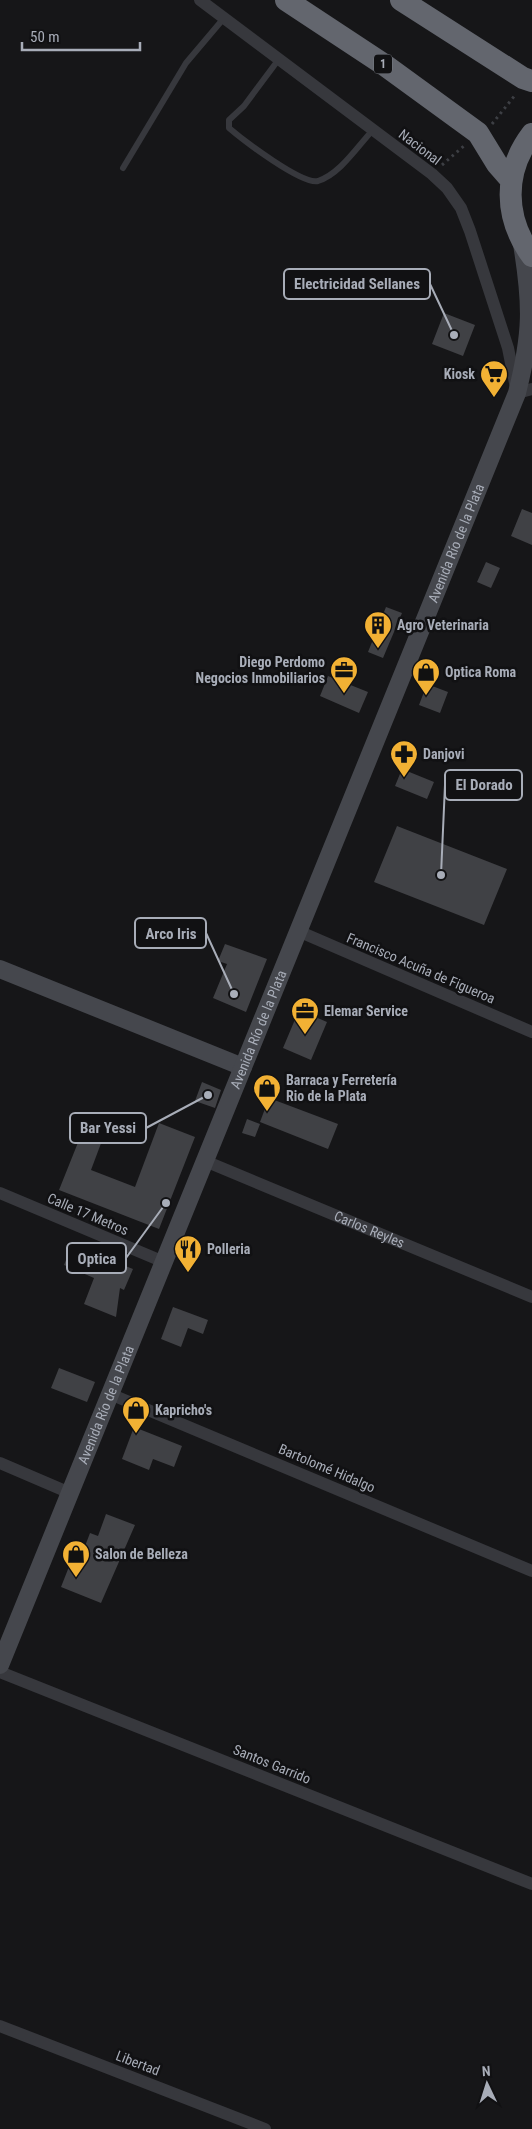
<svg xmlns="http://www.w3.org/2000/svg" width="532" height="2129" font-family="'Roboto Condensed',sans-serif">
  <style>
    .building { fill: #404145 }
    .lines { fill: none; stroke-linecap: round; stroke-linejoin: round }
    .path { stroke: #3d3f44; stroke-width: 3; stroke-dasharray: 2.5 4; stroke-linecap: butt }
    .lane { stroke: #37383d; stroke-width: 6 }
    .street { stroke: #37383d; stroke-width: 12 }
    .secondary { stroke: #45474d; stroke-width: 18 }
    .highway { stroke: #63666e; stroke-width: 22 }
    .labels { text-anchor: middle; stroke-width: 5; stroke-linejoin: round; paint-order: stroke }
    .shield { fill: #111113; stroke: #7b7e86; stroke-width: 1 }
    .shield-label { font-size: 12px; font-weight: bold; fill: #a8adb8 }
    .street-label { font-size: 14px; fill: #a8adb8; stroke: #111113 }
    .poi-label { font-size: 14px; font-weight: bold; fill: #a8adb8; stroke: #111113; text-anchor: start }
    .leader { fill: none; stroke: #a8adb8; stroke-width: 2 }
    .callout-dot { fill: #a8adb8; stroke: #111113; stroke-width: 2 }
    .callout { fill: #111113; stroke: #a8adb8; stroke-width: 2 }
    .callout-label { font-size: 15px; text-anchor: middle; font-weight: bold; fill: #a8adb8 }
  </style>
  <rect width="100%" height="100%" fill="#161618"/>
  <!-- building -->
  <path class="building" d="M 444,313 L 475,325 L 463,356 L 432,344 Z
    M 522,509 L 532,513 L 532,545 L 511,536 Z
    M 486,562 L 500,568 L 491,588 L 477,582 Z
    M 386,607 L 402,613 L 383,658 L 368,652 Z
    M 328,676 L 368,692 L 359,713 L 320,696 Z
    M 427,684 L 448,692 L 440,713 L 419,705 Z
    M 402,769 L 434,782 L 427,799 L 395,786 Z
    M 397,826 L 507,869 L 484,925 L 374,882 Z
    M 225,944 L 267,959 L 246,1012 L 213,998 L 227,964 L 218,961 Z
    M 299,1010 L 327,1022 L 311,1060 L 283,1048 Z
    M 202,1082 L 221,1090 L 215,1108 L 195,1101 Z
    M 269,1098 L 338,1124 L 328,1149 L 260,1122 Z
    M 247,1119 L 260,1124 L 255,1137 L 242,1133 Z
    M 159,1123 L 195,1137 L 159,1229 L 59,1190 L 83,1130 L 103,1138 L 91,1170 L 135,1187 Z
    M 72,1245 L 133,1269 L 124,1290 L 120,1288 L 116,1317 L 84,1304 L 94,1278 L 64,1265 Z
    M 173,1307 L 208,1320 L 203,1334 L 188,1328 L 181,1347 L 161,1339 Z
    M 59,1368 L 95,1382 L 87,1402 L 51,1388 Z
    M 134,1427 L 182,1446 L 174,1467 L 153,1459 L 149,1470 L 122,1459 Z
    M 106,1514 L 135,1525 L 101,1603 L 61,1587 L 72,1559 L 79,1562 L 90,1533 L 98,1536 Z"/>
  <g class="lines">
    <!-- path -->
    <path class="path" d="M 492,124 L 516,94
      M 442,165 L 465,145"/>
    <!-- lane -->
    <path class="lane" d="M 279,59 L 244,106 L 229,120 L 229,128 C 243,140 302,185 318,181 C 340,174 357,147 372,131
      M 123,168 L 186,63 L 224,18"/>
    <!-- street -->
    <g class="street">
      <path d="M 200,0 L 432,174 L 447,188 L 461,208 L 470,231 L 508,348 L 517,393 L 532,389"/>
      <path d="M 298,931 L 532,1032"/>
      <path id="s1" d="M 205,1161 L 532,1297"/>
      <path d="M 0,1193 L 164,1262"/>
      <path d="M 110,1394 L 532,1571"/>
      <path d="M 0,1463 L 70,1493"/>
      <path d="M 0,1672 L 532,1884"/>
      <path d="M 0,2026 L 265,2129"/>
    </g>
    <!-- secondary -->
    <g class="secondary">
      <path d="M 0,969 L 243,1067"/>
      <path id="s2" d="M 0,1665 L 517,393 C 532,333 532,305 522,244"/>
    </g>
    <!-- highway -->
    <path class="highway" d="M 286,0 L 386,66 L 478,133 L 497,164 L 511,180
      M 401,0 L 523,78 L 532,81
      M 532,134 C 503,172 504,218 532,256"/>
  </g>
  <!-- icons -->
  <defs>
    <g id="supermarket-pin" transform="scale(1.4375)"><path d="M0 17L-7.5 6A9.5 9.5 0 1 1 7.5 6Z" fill="#f2b134" stroke="#111113"/><path d="M-6-5.5h2.5l.6 2H6L4.5 2H-2.5L-4.4-4H-6ZM-1.5 3.2a1.3 1.3 0 1 0 .1 0ZM3 3.2a1.3 1.3 0 1 0 .1 0Z" fill="#111"/></g>
    <g id="building-pin" transform="scale(1.4375)"><path d="M0 17L-7.5 6A9.5 9.5 0 1 1 7.5 6Z" fill="#f2b134" stroke="#111113"/><path d="M-4-6H4V6H1V3H-1V6H-4ZM-2.5-4.3h1.7v1.8h-1.7ZM.8-4.3h1.7v1.8H.8ZM-2.5-1h1.7V.8h-1.7ZM.8-1h1.7V.8H.8Z" fill="#111"/></g>
    <g id="office-pin" transform="scale(1.4375)"><path d="M0 17L-7.5 6A9.5 9.5 0 1 1 7.5 6Z" fill="#f2b134" stroke="#111113"/><path d="M-6-3h4V-5.5h4V-3h4V5H-6ZM-1-4.5V-3h2v-1.5ZM-6 0V1H6V0Z" fill="#111"/></g>
    <g id="shop-pin" transform="scale(1.4375)"><path d="M0 17L-7.5 6A9.5 9.5 0 1 1 7.5 6Z" fill="#f2b134" stroke="#111113"/><path d="M-5-2.5h2.3a2.7 3.5 0 0 1 5.4 0H5L5.5 6h-11ZM-1.5-2.5h3a1.5 2.3 0 0 0-3 0Z" fill="#111"/></g>
    <g id="pharmacy-pin" transform="scale(1.4375)"><path d="M0 17L-7.5 6A9.5 9.5 0 1 1 7.5 6Z" fill="#f2b134" stroke="#111113"/><path d="M-2-6h4v4h4v4h-4v4h-4v-4h-4v-4h4Z" fill="#111"/></g>
    <g id="restaurant-pin" transform="scale(1.4375)"><path d="M0 17L-7.5 6A9.5 9.5 0 1 1 7.5 6Z" fill="#f2b134" stroke="#111113"/><path d="M-5-6h1v4h1v-4h1v4h1v-4h1v5L-1.5 .5V6h-2V.5L-5-1ZM5-6V6H3V1.5H1.5Q1.5-4 5-6Z" fill="#111"/></g>
  </defs>
  <g fill-rule="evenodd">
    <use href="#supermarket-pin" x="494" y="374"/>
    <use href="#building-pin" x="378" y="625"/>
    <use href="#office-pin" x="344" y="670"/>
    <use href="#shop-pin" x="426" y="672"/>
    <use href="#pharmacy-pin" x="404" y="754"/>
    <use href="#office-pin" x="305" y="1011"/>
    <use href="#shop-pin" x="267" y="1088"/>
    <use href="#restaurant-pin" x="188" y="1249"/>
    <use href="#shop-pin" x="136" y="1410"/>
    <use href="#shop-pin" x="76" y="1554"/>
  </g>
  <g class="labels">
    <!-- shield labels -->
    <rect class="shield" x="374" y="54.5" width="18" height="19" rx="4"/>
    <g class="shield-label">
      <text x="383" y="68">1</text>
    </g>
    <!-- street labels -->
    <g class="street-label">
      <text transform="translate(420 147) rotate(37)" y="5">Nacional</text>
      <text dy="5" stroke="none"><textPath href="#s2" startOffset="1211">Avenida Río de la Plata</textPath></text>
      <text transform="translate(421 968) rotate(23)" y="5">Francisco Acuña de Figueroa</text>
      <text dy="5" stroke="none"><textPath href="#s2" startOffset="686">Avenida Río de la Plata</textPath></text>
      <text transform="translate(88 1214) rotate(23)" y="5">Calle 17 Metros</text>
      <text dy="5" stroke="none"><textPath href="#s1" startOffset="178">Carlos Reyles</textPath></text>
      <text dy="5" stroke="none"><textPath href="#s2" startOffset="281">Avenida Río de la Plata</textPath></text>
      <text transform="translate(327 1468) rotate(23)" y="5">Bartolomé Hidalgo</text>
      <text transform="translate(272 1764) rotate(22)" y="5">Santos Garrido</text>
      <text transform="translate(138 2063) rotate(21)" y="5">Libertad</text>
    </g>
    <!-- poi labels -->
    <g class="poi-label">
      <text x="475" y="379" text-anchor="end">Kiosk</text>
      <text x="397" y="630">Agro Veterinaria</text>
      <text x="325" y="667" text-anchor="end">Diego Perdomo<tspan x="325" dy="16">Negocios Inmobiliarios</tspan></text>
      <text x="445" y="677">Optica Roma</text>
      <text x="423" y="759">Danjovi</text>
      <text x="324" y="1016">Elemar Service</text>
      <text x="286" y="1085">Barraca y Ferretería<tspan x="286" dy="16">Rio de la Plata</tspan></text>
      <text x="207" y="1254">Polleria</text>
      <text x="155" y="1415">Kapricho's</text>
      <text x="95" y="1559">Salon de Belleza</text>
    </g>
  </g>
  <!-- callouts -->
  <path class="leader" d="M454 335L430 284M441 875L445 785M234 994L206 933M208 1095L146 1128M166 1203L126 1258"/>
  <g class="callout-dot">
    <circle cx="454" cy="335" r="5"/>
    <circle cx="441" cy="875" r="5"/>
    <circle cx="234" cy="994" r="5"/>
    <circle cx="208" cy="1095" r="5"/>
    <circle cx="166" cy="1203" r="5"/>
  </g>
  <g class="callout">
    <rect x="284" y="269" width="146" height="30" rx="5"/>
    <rect x="445" y="770" width="77" height="30" rx="5"/>
    <rect x="135" y="918" width="71" height="30" rx="5"/>
    <rect x="70" y="1113" width="76" height="30" rx="5"/>
    <rect x="67" y="1243" width="59" height="30" rx="5"/>
  </g>
  <g class="callout-label">
    <text x="357" y="289">Electricidad Sellanes</text>
    <text x="484" y="790">El Dorado</text>
    <text x="171" y="939">Arco Iris</text>
    <text x="108" y="1133">Bar Yessi</text>
    <text x="97" y="1264">Optica</text>
  </g>
  <!-- north arrow -->
  <g transform="translate(487 2084) rotate(356)" stroke="#111113" stroke-width="4" paint-order="stroke">
  <path d="M0-4L9 19L0 12L-9 19Z" fill="#a8adb8"/>
  <text y="-8" font-size="14" font-weight="bold" text-anchor="middle" fill="#a8adb8">N</text>
  </g>
  <!-- scale -->
  <path d="M22 42v8h118v-8" fill="none" stroke="#a8adb8" stroke-width="2.5"/>
  <text x="30" y="42" font-size="15" fill="#a8adb8" stroke="#111113" stroke-width="4" paint-order="stroke">50 m</text>
</svg>
